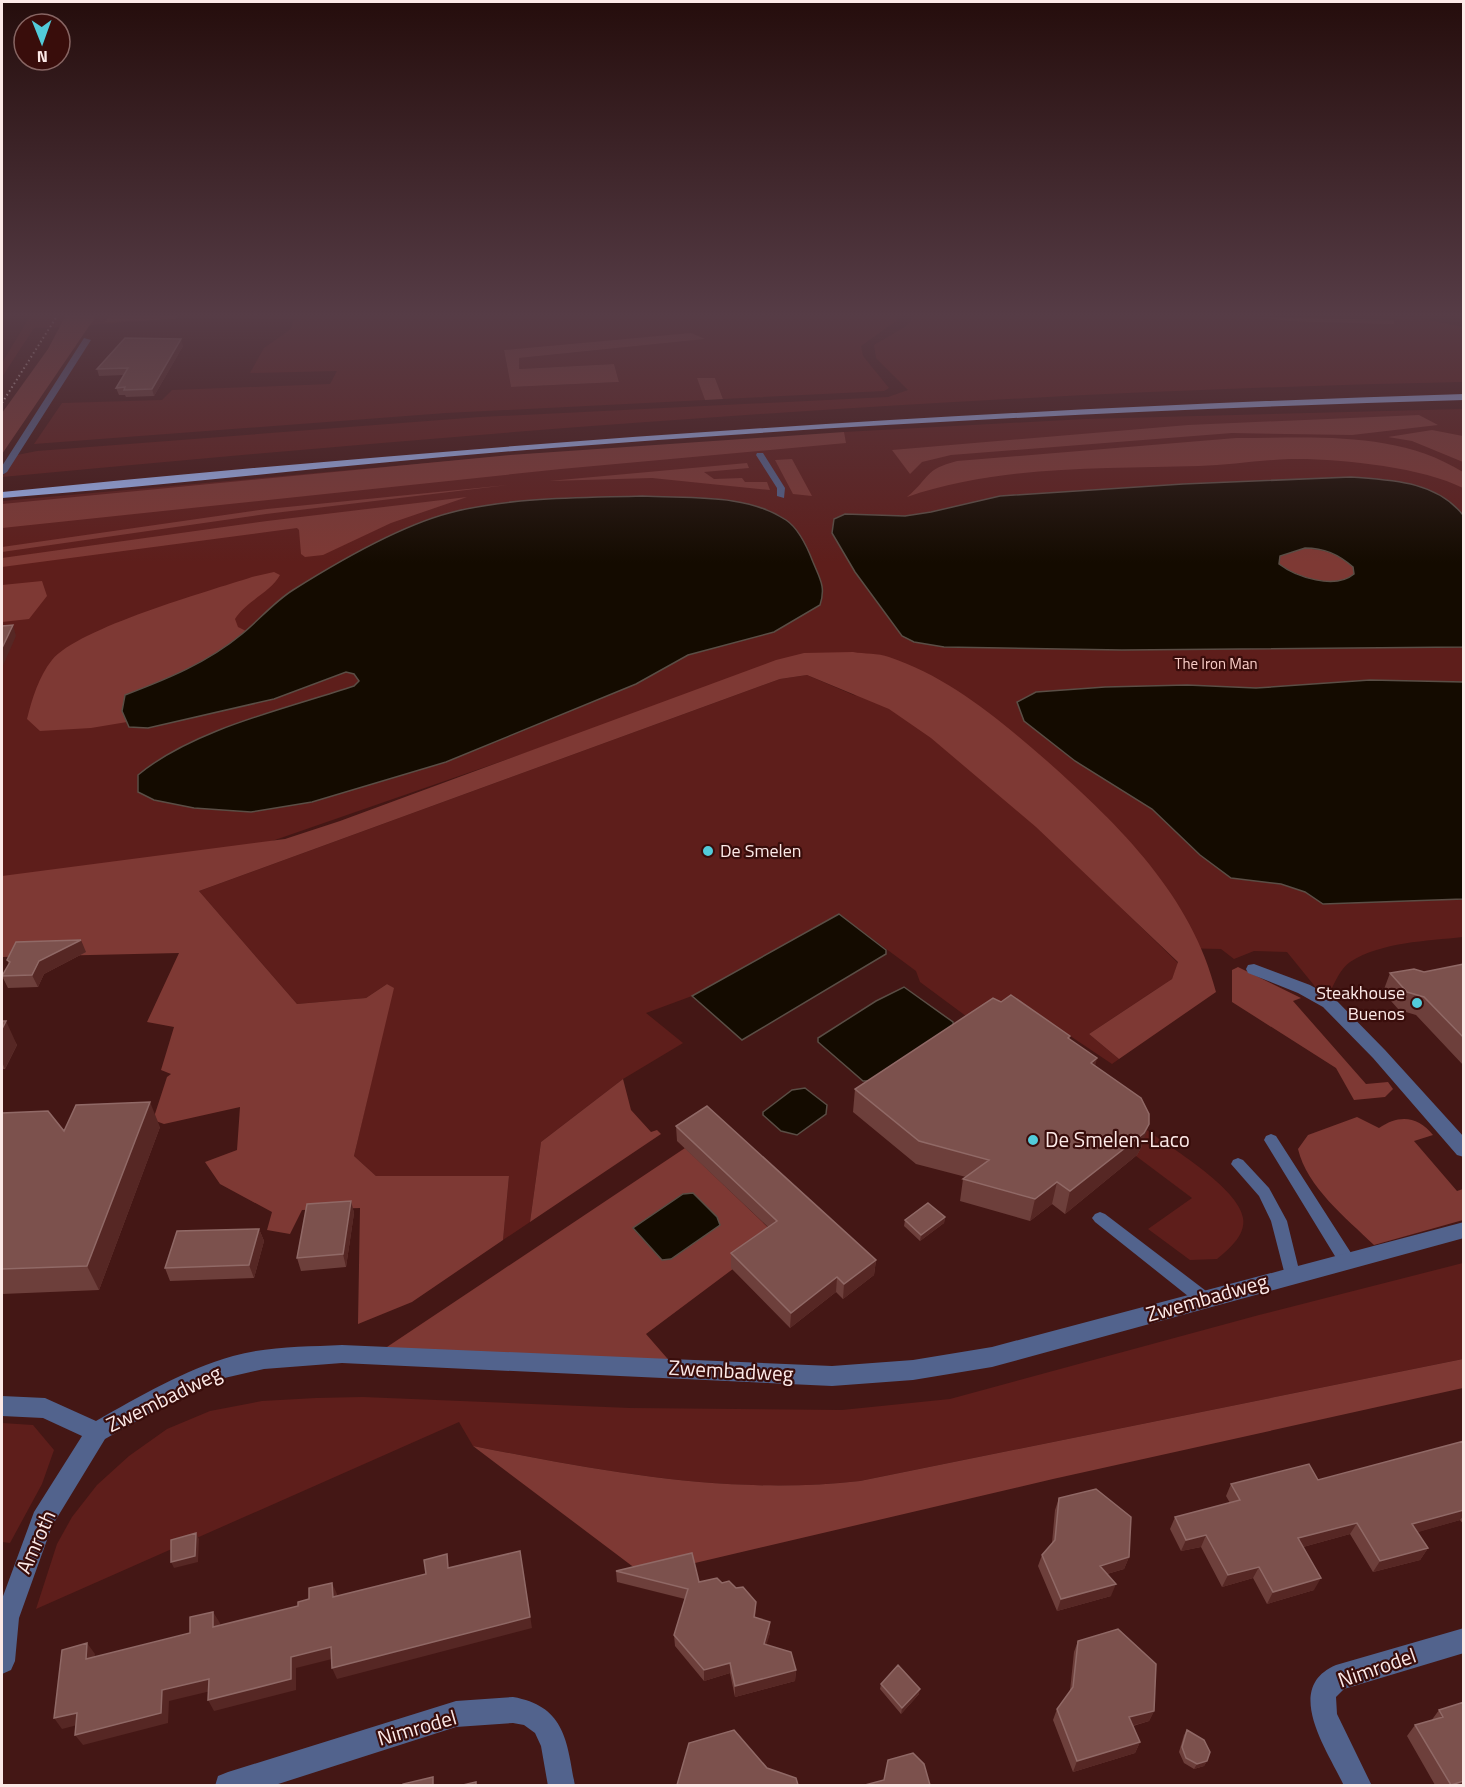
<svg xmlns="http://www.w3.org/2000/svg" width="1465" height="1787" font-family="'Titillium Web',sans-serif">
  <style>
    .green { fill: #5e1e1b; fill-rule: evenodd }
    .forest { fill: #7e3934; fill-rule: evenodd }
    .water { fill: #140b00; stroke: #5a4e45; stroke-width: 1.5; fill-rule: evenodd }
    .lines { fill: none; stroke-linecap: round; stroke-linejoin: round }
    .lane { fill: #52638d; fill-rule: evenodd }
    .street { fill: #52638d; fill-rule: evenodd }
    .highway { fill: #9cb7f5; fill-rule: evenodd }
    .rail { stroke: #d4bbb9; stroke-width: 2; stroke-dasharray: 1.5 3; stroke-linecap: butt }
    .wall { fill: #6d3f3b }
    .shaded-wall { fill: #562724 }
    .building { fill: #7c514d; stroke: #906966; stroke-width: 1.5 }
    .poi-dot { fill: #52cbda; stroke: #390d0b; stroke-width: 2 }
    .labels { text-anchor: middle; stroke-width: 4.5; stroke-linejoin: round; paint-order: stroke }
    .far-park-label { font-size: 15px; fill: #facec8; stroke: #390d0b }
    .poi-label { font-size: 18px; fill: #fce9e7; stroke: #390d0b; text-anchor: start }
    .near-poi-label { font-size: 21px; fill: #fce9e7; stroke: #390d0b; text-anchor: start }
    .near-street-label { font-size: 21px; fill: #fce9e7; stroke: #390d0b }
  </style>
  <rect width="100%" height="100%" fill="#441715"/>
  <!-- green -->
  <path class="green" d="M 32,313 L 898,313 L 896,321 L 861,346 L 863,356 L 889,388 L 884,391 L 723,399 L 715,378 L 698,379 L 705,400 L 446,413 L 34,444 L 62,403 L 162,400 L 172,390 L 330,384 L 337,371 L 250,373 L 264,348 L 291,329 L 294,319 L 176,318 L 69,327 L 34,328 L 2,377 L 2,363 ZM 704,339 L 519,358 L 519,369 L 614,364 L 619,382 L 511,387 L 504,350 Z
    M 911,313 L 1235,313 L 1279,320 L 1383,324 L 1394,324 L 1394,320 L 1404,316 L 1393,313 L 1404,313 L 1406,316 L 1463,327 L 1463,382 C 975,392 488,431 2,477 L 17,455 L 37,451 L 480,417 L 888,397 L 908,390 L 876,358 L 874,345 L 908,325 L 911,320 Z
    M 1463,409 L 1463,937 C 1427,941 1381,942 1350,962 C 1341,968 1334,983 1330,993 L 1317,989 L 1287,952 L 1254,951 L 1234,959 L 1221,949 L 1176,948 L 1106,893 L 1178,963 L 1172,979 L 1089,1034 L 1119,1059 L 1112,1064 L 1012,997 L 974,1022 L 920,982 L 916,971 L 839,914 L 692,996 L 646,1013 L 683,1043 L 623,1079 L 541,1142 L 530,1222 L 503,1240 L 509,1176 L 376,1176 L 354,1156 L 393,988 L 387,984 L 366,998 L 297,1004 L 199,891 L 780,679 L 807,675 L 856,696 L 805,656 L 73,910 L 2,924 L 2,501 L 530,454 L 844,436 L 844,432 L 1085,419 Z
    M 1144,1128 C 1169,1147 1238,1187 1243,1218 C 1246,1235 1229,1249 1217,1259 L 1190,1260 L 1148,1229 L 1192,1198 L 1120,1144 Z
    M 1463,1263 L 1463,1359 L 860,1481 C 730,1496 600,1471 473,1446 L 459,1422 L 36,1609 L 57,1544 L 72,1517 L 97,1485 L 129,1456 L 167,1429 L 210,1411 L 262,1401 L 316,1398 L 363,1397 L 630,1408 L 842,1410 L 950,1399 L 1259,1315 Z
    M 2,1423 L 33,1425 L 54,1450 L 42,1484 L 10,1543 L 2,1542 Z"/>
  <!-- forest -->
  <path class="forest" d="M 67,313 L 98,313 L 2,454 L 2,413 L 48,349 Z
    M 111,313 L 179,313 L 176,319 L 105,322 Z
    M 1260,317 L 1394,320 L 1394,324 L 1383,324 L 1288,321 Z
    M 691,333 L 705,339 L 519,358 L 519,369 L 614,364 L 619,382 L 511,387 L 504,350 Z
    M 697,378 L 715,378 L 723,399 L 705,400 Z
    M 1419,415 L 1438,425 L 1352,435 L 1232,433 L 951,455 L 922,462 L 910,474 L 892,450 L 1188,425 Z
    M 1432,430 L 1463,436 L 1463,462 L 1412,441 L 1388,437 Z
    M 844,432 L 846,443 L 561,469 L 2,528 L 2,504 L 510,455 Z
    M 1236,438 C 1313,438 1396,430 1463,472 L 1463,488 C 1422,467 1337,458 1290,459 C 1260,460 1229,465 1199,466 C 1102,469 999,465 907,497 C 931,477 923,470 957,461 Z
    M 792,459 L 812,496 L 793,494 L 775,460 Z
    M 747,463 L 749,468 L 704,472 L 714,479 L 742,478 L 745,482 L 767,482 L 770,490 L 652,478 L 549,481 Z
    M 508,485 L 266,514 L 2,552 L 2,547 L 267,509 Z
    M 467,497 L 391,523 L 323,555 L 305,557 L 301,554 L 299,530 L 297,528 L 2,567 L 2,558 L 267,521 Z
    M 1299,549 C 1321,548 1336,552 1353,567 L 1354,574 C 1335,590 1296,577 1279,564 L 1279,556 Z
    M 274,572 L 280,575 C 270,593 246,601 235,619 L 238,627 L 246,631 C 211,661 169,679 125,695 L 122,711 L 127,722 L 91,728 L 40,731 L 27,719 C 32,699 39,676 52,660 C 78,628 209,591 252,577 Z
    M 42,581 L 47,596 L 29,619 L 2,622 L 2,585 Z
    M 853,652 C 864,654 878,653 889,657 C 949,677 1000,720 1047,761 C 1119,825 1192,896 1216,992 L 1119,1059 L 1089,1034 L 1172,979 L 1178,962 L 1036,827 L 931,738 L 889,709 L 807,675 L 780,679 L 199,891 L 297,1004 L 366,998 L 387,984 L 394,988 L 354,1156 L 376,1176 L 509,1176 L 503,1240 L 412,1302 L 358,1324 L 360,1208 L 302,1210 L 290,1234 L 267,1230 L 272,1212 L 220,1184 L 205,1162 L 237,1150 L 240,1107 L 164,1124 L 153,1120 L 167,1077 L 171,1074 L 161,1070 L 174,1027 L 147,1022 L 179,953 L 2,957 L 2,876 L 285,839 L 340,821 L 776,660 L 804,653 Z
    M 1238,967 L 1301,998 L 1293,1001 L 1366,1084 L 1388,1082 L 1393,1089 L 1385,1097 L 1354,1100 L 1336,1068 L 1232,1002 L 1232,970 Z
    M 623,1079 L 631,1110 L 651,1132 L 657,1130 L 661,1134 L 530,1222 L 541,1142 Z
    M 1357,1117 L 1379,1128 C 1399,1114 1418,1116 1433,1135 L 1414,1141 L 1457,1191 L 1463,1189 L 1463,1220 L 1374,1245 C 1346,1218 1307,1187 1298,1149 L 1308,1135 Z
    M 685,1148 L 777,1236 L 646,1334 L 673,1365 L 378,1353 ZM 693,1193 L 717,1217 L 720,1225 L 671,1259 L 662,1259 L 633,1228 L 683,1194 Z
    M 1463,1359 L 1463,1388 L 1053,1479 L 644,1575 L 473,1446 C 600,1471 730,1496 860,1481 Z"/>
  <!-- water -->
  <path class="water" d="M 1351,477 C 1391,480 1436,481 1463,515 L 1463,647 L 1122,650 L 944,647 L 914,642 L 902,636 L 855,572 L 832,533 L 834,519 L 845,514 L 905,516 L 931,512 L 1000,496 L 1183,484 ZM 1305,548 C 1324,548 1338,554 1353,567 L 1354,574 C 1335,590 1296,577 1279,564 L 1280,556 Z
    M 642,496 C 688,499 746,493 786,520 C 798,528 808,549 813,562 C 820,579 826,587 820,605 L 774,632 L 688,655 L 636,684 L 446,762 L 312,802 L 251,812 L 194,808 L 154,800 L 138,792 L 138,775 C 193,729 285,709 354,686 L 359,681 L 354,674 L 346,672 L 274,699 L 148,728 L 129,727 L 122,711 L 125,695 C 167,679 207,663 242,634 C 259,620 274,602 293,590 C 339,561 404,523 457,511 C 516,497 582,498 642,496 Z
    M 1370,680 L 1463,682 L 1463,899 L 1323,904 L 1305,892 L 1281,884 L 1231,878 L 1200,855 L 1152,809 L 1075,761 L 1024,721 L 1017,702 L 1036,692 L 1105,687 L 1187,685 L 1256,688 Z
    M 839,914 L 886,950 L 886,954 L 742,1040 L 692,996 Z
    M 904,987 L 953,1022 L 954,1029 L 869,1081 L 863,1081 L 818,1042 L 818,1038 L 876,1001 Z
    M 805,1088 L 827,1105 L 826,1114 L 797,1135 L 781,1131 L 763,1115 L 763,1112 L 792,1090 Z
    M 693,1193 L 717,1217 L 720,1225 L 671,1259 L 662,1260 L 633,1228 L 683,1194 Z"/>
  <g class="lines">
    <!-- lane -->
    <path class="lane" d="M 757,453 L 763,453 L 785,488 L 784,498 L 777,496 L 777,488 L 756,455 Z
      M 1271,1134 L 1276,1136 L 1353,1256 L 1355,1261 L 1353,1266 L 1347,1268 L 1341,1266 L 1264,1140 L 1266,1136 Z
      M 1238,1158 L 1243,1160 L 1269,1188 L 1287,1221 L 1300,1274 L 1298,1279 L 1292,1281 L 1286,1279 L 1271,1221 L 1259,1196 L 1231,1164 L 1233,1160 Z
      M 1100,1212 L 1105,1214 L 1210,1294 L 1212,1299 L 1210,1304 L 1204,1306 L 1198,1304 L 1095,1222 L 1092,1218 L 1095,1214 Z"/>
    <!-- street -->
    <path class="street" d="M 84,338 L 91,340 L 7,472 L 2,475 L 2,466 Z
      M 1254,964 L 1310,985 L 1335,999 L 1385,1050 L 1464,1137 L 1464,1157 L 1457,1155 L 1373,1058 L 1323,1007 L 1298,993 L 1248,973 L 1246,969 L 1248,965 Z
      M 1464,1222 L 1464,1238 L 992,1367 L 913,1380 L 832,1386 L 342,1363 L 264,1369 L 220,1379 L 179,1397 L 105,1439 L 52,1526 L 19,1618 L 15,1661 L 11,1670 L 2,1674 L 2,1599 L 34,1512 L 82,1436 L 43,1418 L 2,1416 L 2,1396 L 45,1398 L 96,1421 C 140,1396 184,1370 233,1356 C 268,1346 306,1347 342,1345 L 832,1366 L 913,1360 L 992,1347 Z
      M 1464,1628 L 1464,1653 L 1344,1689 L 1336,1697 L 1337,1714 L 1372,1786 L 1344,1786 C 1328,1751 1282,1688 1336,1665 Z
      M 513,1697 C 565,1706 567,1741 575,1786 L 548,1786 L 541,1746 L 535,1733 L 524,1725 L 513,1723 L 456,1727 L 272,1786 L 215,1786 L 218,1776 L 228,1772 L 456,1701 Z"/>
    <!-- highway -->
    <path class="highway" d="M 1464,394 L 1464,400 C 1159,409 855,424 552,448 C 368,462 185,484 2,498 L 2,492 C 488,443 975,409 1464,394 Z"/>
    <!-- rail -->
    <path class="rail" d="M 2,403 L 59,313"/>
  </g>
  <!-- wall -->
  <path class="wall" d="M 183,346 L 154,396 L 126,397 L 125,395 L 119,395 L 116,388 L 124,375 L 99,376 L 97,369 Z
    M 86,952 L 44,974 L 38,987 L 8,988 L 2,976 L 9,964 L 7,960 Z
    M 1464,964 L 1464,1066 L 1416,1015 L 1399,1010 L 1383,992 L 1390,973 L 1424,972 Z
    M 1001,1002 L 1069,1039 L 1095,1066 L 1142,1146 L 1137,1155 L 1065,1214 L 1052,1204 L 1030,1221 L 960,1201 L 963,1179 L 966,1177 L 916,1164 L 853,1112 L 855,1089 Z
    M 2,1021 L 17,1045 L 5,1069 L 2,1069 Z
    M 2,1113 L 64,1131 L 160,1127 L 99,1290 L 2,1294 Z
    M 676,1126 L 876,1260 L 874,1275 L 843,1299 L 836,1292 L 790,1328 L 731,1268 L 731,1253 L 768,1227 L 677,1141 Z
    M 351,1201 L 354,1213 L 346,1267 L 301,1271 L 297,1258 Z
    M 945,1217 L 944,1223 L 920,1241 L 904,1226 L 905,1220 Z
    M 259,1229 L 264,1241 L 254,1278 L 170,1281 L 165,1268 Z
    M 1464,1441 L 1464,1525 L 1460,1520 L 1417,1532 L 1428,1548 L 1420,1560 L 1373,1572 L 1350,1534 L 1303,1547 L 1314,1590 L 1267,1604 L 1253,1578 L 1222,1587 L 1201,1547 L 1181,1551 L 1170,1529 L 1175,1517 L 1230,1503 L 1226,1496 L 1231,1484 L 1318,1480 Z
    M 1059,1498 L 1129,1557 L 1124,1569 L 1107,1574 L 1111,1596 L 1057,1611 L 1038,1566 L 1042,1555 L 1052,1543 L 1055,1510 Z
    M 616,1571 L 699,1582 L 722,1583 L 736,1588 L 756,1602 L 755,1618 L 770,1622 L 770,1633 L 766,1644 L 796,1670 L 795,1681 L 735,1697 L 730,1673 L 704,1681 L 675,1646 L 674,1635 L 685,1599 L 617,1582 Z
    M 1078,1641 L 1154,1711 L 1149,1721 L 1133,1726 L 1140,1742 L 1135,1753 L 1073,1772 L 1053,1720 L 1057,1709 L 1070,1691 L 1074,1652 Z
    M 881,1684 L 919,1694 L 901,1714 L 880,1689 Z
    M 1464,1702 L 1464,1785 L 1435,1785 L 1407,1736 L 1415,1725 L 1431,1721 L 1439,1710 Z
    M 1187,1730 L 1207,1761 L 1204,1766 L 1194,1769 L 1184,1763 L 1179,1752 L 1184,1735 Z"/>
  <!-- shaded-wall -->
  <path class="shaded-wall" d="M 181,339 L 183,346 L 154,396 L 152,389 Z
    M 13,625 L 16,636 L 2,668 L 2,648 Z
    M 81,940 L 86,952 L 44,974 L 38,987 L 32,975 L 39,961 Z
    M 6,1021 L 17,1045 L 5,1069 L 2,1062 L 2,1029 Z
    M 1097,1058 L 1092,1080 L 1091,1063 Z
    M 150,1102 L 160,1127 L 99,1290 L 87,1266 Z
    M 1149,1124 L 1142,1146 L 1137,1155 L 1065,1214 L 1070,1191 Z
    M 1057,1182 L 1052,1204 L 1030,1221 L 1035,1199 Z
    M 351,1201 L 354,1213 L 346,1267 L 343,1254 Z
    M 945,1217 L 944,1223 L 920,1241 L 921,1235 Z
    M 259,1229 L 264,1241 L 254,1278 L 249,1265 Z
    M 876,1260 L 874,1275 L 843,1299 L 844,1284 Z
    M 837,1277 L 836,1292 L 790,1328 L 791,1313 Z
    M 1464,1510 L 1464,1515 L 1460,1520 L 1405,1536 L 1412,1524 Z
    M 1357,1523 L 1350,1534 L 1292,1550 L 1298,1538 Z
    M 196,1533 L 199,1539 L 198,1562 L 174,1568 L 171,1562 Z
    M 1206,1535 L 1201,1547 L 1181,1551 L 1186,1540 Z
    M 1428,1548 L 1420,1560 L 1373,1572 L 1380,1561 Z
    M 520,1551 L 532,1628 L 337,1679 L 332,1668 Z
    M 1129,1557 L 1124,1569 L 1096,1577 L 1100,1566 Z
    M 1259,1567 L 1253,1578 L 1222,1587 L 1228,1575 Z
    M 1321,1578 L 1314,1590 L 1267,1604 L 1273,1592 Z
    M 332,1583 L 337,1594 L 337,1609 L 333,1597 Z
    M 1116,1584 L 1111,1596 L 1057,1611 L 1061,1599 Z
    M 213,1612 L 220,1623 L 219,1639 L 213,1627 Z
    M 770,1622 L 770,1633 L 764,1654 L 764,1644 Z
    M 87,1643 L 95,1654 L 93,1670 L 86,1659 Z
    M 331,1647 L 336,1658 L 296,1668 L 296,1690 L 214,1711 L 208,1700 L 291,1657 Z
    M 730,1663 L 730,1673 L 704,1681 L 704,1670 Z
    M 796,1670 L 795,1681 L 735,1697 L 735,1686 Z
    M 209,1679 L 215,1690 L 169,1701 L 168,1723 L 83,1745 L 75,1735 L 162,1690 Z
    M 920,1689 L 919,1694 L 901,1714 L 902,1708 Z
    M 1154,1711 L 1149,1721 L 1124,1728 L 1129,1717 Z
    M 77,1713 L 85,1723 L 62,1729 L 54,1718 Z
    M 1140,1742 L 1135,1753 L 1073,1772 L 1077,1761 Z
    M 1207,1761 L 1204,1766 L 1194,1769 L 1197,1764 Z
    M 1464,1781 L 1464,1783 L 1462,1785 L 1450,1785 Z"/>
  <!-- building -->
  <path class="building" d="M 125,338 L 181,339 L 152,389 L 124,390 L 125,387 L 116,388 L 128,368 L 97,369 Z
    M 13,625 L 2,648 L 2,626 Z
    M 81,940 L 39,961 L 32,975 L 2,976 L 10,962 L 7,960 L 16,942 Z
    M 1464,964 L 1464,1038 L 1424,997 L 1407,992 L 1390,973 L 1414,969 L 1424,972 Z
    M 1011,995 L 1070,1036 L 1068,1038 L 1097,1058 L 1091,1063 L 1141,1098 L 1149,1114 L 1149,1124 L 1144,1133 L 1070,1191 L 1057,1182 L 1035,1199 L 963,1179 L 989,1160 L 919,1141 L 855,1089 L 993,998 L 1001,1002 Z
    M 2,1021 L 6,1021 L 2,1029 Z
    M 150,1102 L 87,1266 L 2,1269 L 2,1113 L 48,1111 L 64,1131 L 76,1105 Z
    M 707,1106 L 876,1260 L 844,1284 L 837,1277 L 791,1313 L 731,1253 L 777,1221 L 676,1126 Z
    M 351,1201 L 343,1254 L 297,1258 L 307,1204 Z
    M 928,1203 L 945,1217 L 921,1235 L 905,1220 Z
    M 259,1229 L 249,1265 L 165,1268 L 177,1231 Z
    M 1464,1441 L 1464,1510 L 1412,1524 L 1428,1548 L 1380,1561 L 1357,1523 L 1298,1538 L 1321,1578 L 1273,1592 L 1259,1567 L 1228,1575 L 1206,1535 L 1186,1540 L 1175,1517 L 1240,1500 L 1231,1484 L 1309,1464 L 1318,1480 Z
    M 1096,1489 L 1131,1517 L 1129,1557 L 1100,1566 L 1116,1584 L 1061,1599 L 1042,1555 L 1055,1540 L 1059,1498 Z
    M 196,1533 L 195,1556 L 171,1562 L 171,1540 Z
    M 520,1551 L 530,1617 L 332,1668 L 331,1647 L 291,1657 L 291,1679 L 208,1700 L 209,1679 L 162,1690 L 161,1713 L 75,1735 L 77,1713 L 54,1718 L 62,1650 L 87,1643 L 86,1659 L 190,1633 L 190,1617 L 213,1612 L 213,1627 L 298,1606 L 298,1602 L 309,1599 L 309,1588 L 332,1583 L 333,1597 L 426,1574 L 424,1560 L 447,1554 L 448,1568 Z
    M 692,1553 L 699,1582 L 717,1578 L 722,1583 L 729,1581 L 736,1588 L 743,1587 L 756,1602 L 754,1617 L 770,1622 L 764,1644 L 791,1652 L 796,1670 L 735,1686 L 730,1663 L 704,1670 L 674,1635 L 688,1589 L 616,1571 Z
    M 1118,1629 L 1156,1664 L 1154,1711 L 1129,1717 L 1140,1742 L 1077,1761 L 1057,1709 L 1073,1687 L 1078,1641 Z
    M 898,1665 L 920,1689 L 902,1708 L 881,1684 Z
    M 1464,1702 L 1464,1781 L 1451,1785 L 1415,1725 L 1443,1717 L 1439,1710 Z
    M 734,1730 L 767,1768 L 796,1778 L 798,1785 L 677,1785 L 689,1743 Z
    M 1187,1730 L 1204,1740 L 1210,1752 L 1207,1761 L 1197,1764 L 1186,1758 L 1182,1747 Z
    M 913,1753 L 924,1764 L 930,1785 L 865,1785 L 884,1780 L 888,1760 Z
    M 433,1777 L 433,1785 L 403,1785 L 403,1784 Z
    M 476,1782 L 476,1785 L 463,1785 Z"/>
  <!-- sky -->
  <linearGradient id="sky" x2="0" y2="1"><stop stop-color="#250d0c"/><stop offset="0.56" stop-color="#563c46"/><stop offset="1" stop-color="#563c46" stop-opacity="0"/></linearGradient>
  <rect width="1465" height="563" fill="url(#sky)"/>
  <!-- markers -->
  <g class="poi-dot">
    <circle cx="708" cy="851" r="6"/>
    <circle cx="1417" cy="1003" r="6"/>
    <circle cx="1033" cy="1140" r="6"/>
  </g>
  <g class="labels">
    <!-- far-park labels -->
    <g class="far-park-label">
      <text x="1216" y="669">The Iron Man</text>
    </g>
    <!-- poi labels -->
    <g class="poi-label">
      <text x="720" y="857">De Smelen</text>
      <text x="1405" y="999" text-anchor="end">Steakhouse<tspan x="1405" dy="21">Buenos</tspan></text>
    </g>
    <!-- near-poi labels -->
    <g class="near-poi-label">
      <text x="1045" y="1147">De Smelen-Laco</text>
    </g>
    <!-- near-street labels -->
    <g class="near-street-label">
      <text transform="translate(1207 1298) rotate(-16)" y="7">Zwembadweg</text>
      <text transform="translate(731 1371) rotate(3)" y="7">Zwembadweg</text>
      <text transform="translate(164 1399) rotate(-26)" y="7">Zwembadweg</text>
      <text transform="translate(36 1542) rotate(-66)" y="7">Amroth</text>
      <text transform="translate(1377 1668) rotate(-19)" y="7">Nimrodel</text>
      <text transform="translate(417 1728) rotate(-16)" y="7">Nimrodel</text>
    </g>
  </g>
  <!-- border -->
  <rect width="1465" height="1787" fill="none" stroke="#fce9e7" stroke-width="6"/>
  <!-- north arrow -->
  <g transform="translate(42 42) rotate(179)"><circle r="28" fill="#390d0b" stroke="#876563" stroke-width="1.5"/>
  <path d="M0-4.5L10 22L0 15L-10 22Z" fill="#52cbda"/>
  <text y="-9" font-size="16" font-weight="bold" text-anchor="middle" fill="#fce9e7">N</text>
  </g>
</svg>
